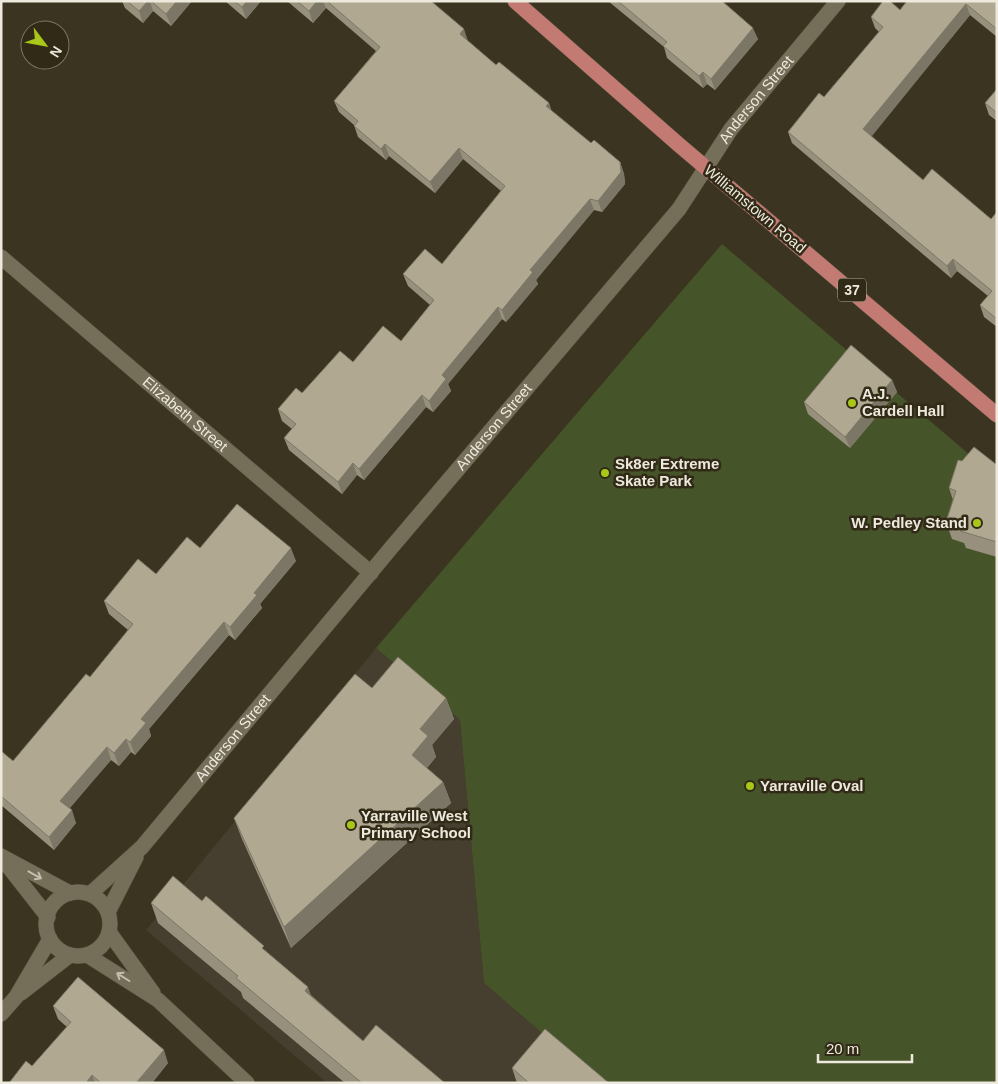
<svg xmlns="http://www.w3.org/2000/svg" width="998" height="1084" font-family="Helvetica,sans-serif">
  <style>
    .education { fill: #463e2e }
    .green { fill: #46542a }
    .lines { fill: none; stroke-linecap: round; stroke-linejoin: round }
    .minor-casing { stroke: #575140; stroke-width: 16 }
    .major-casing { stroke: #575140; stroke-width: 16 }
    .minor { stroke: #756e59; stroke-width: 15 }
    .major { stroke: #c37a72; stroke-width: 15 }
    .wall { fill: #97907d }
    .shaded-wall { fill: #7b7666 }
    .building { fill: #b0a891; stroke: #7b7666 }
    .oneway { stroke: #c3beaf }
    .poi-dot { fill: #a9c719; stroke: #312a17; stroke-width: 2 }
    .labels { text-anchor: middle; stroke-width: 5; stroke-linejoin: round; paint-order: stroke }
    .shield { fill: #312a17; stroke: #b5b0a2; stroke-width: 1 }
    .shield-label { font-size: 14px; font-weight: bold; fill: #ede9dd }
    .street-label { font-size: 15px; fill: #ede9dd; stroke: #312a17 }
    .poi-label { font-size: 15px; font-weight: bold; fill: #ede9dd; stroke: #312a17; text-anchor: start }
  </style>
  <rect width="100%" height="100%" fill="#3b3421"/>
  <!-- education -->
  <path class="education" d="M 376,648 L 460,720 L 484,983 L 600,1083 L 327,1083 L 146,930 Z"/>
  <!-- green -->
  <path class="green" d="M 722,244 L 997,478 L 997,1083 L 600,1083 L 484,983 L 460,720 L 376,648 Z"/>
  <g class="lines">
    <!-- minor casing -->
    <g class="minor-casing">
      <g id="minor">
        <path id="s1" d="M 1,257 L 371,573"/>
        <path d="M 1,856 L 70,893"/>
        <path d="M 4,861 L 48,917"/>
        <circle cx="78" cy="924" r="32"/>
        <path id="s2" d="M 90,894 L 142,847 L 391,548 L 679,209 L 731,129 L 838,1"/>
        <path d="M 108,912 L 136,857"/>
        <path d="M 109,932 L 153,993"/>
        <path d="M 87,955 L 158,1000 L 247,1083"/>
        <path d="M 21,993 L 70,955"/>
        <path d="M 1,1014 L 16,997 L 50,939"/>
      </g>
    </g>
    <!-- major casing -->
    <g class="major-casing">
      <path id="major" d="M 515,1 L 678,144 L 997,415"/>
    </g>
    <!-- minor -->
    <use href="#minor" class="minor"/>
    <!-- major -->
    <use href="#major" class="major"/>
  </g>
  <!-- wall -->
  <path class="wall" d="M 122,1 L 192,1 L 171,26 L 153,11 L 143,23 L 125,8 Z
    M 225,1 L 261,1 L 246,19 Z
    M 287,1 L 421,1 L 496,65 L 549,103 L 551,111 L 591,143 L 620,162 L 624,174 L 625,184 L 602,212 L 594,210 L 536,280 L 538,284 L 506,322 L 502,319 L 448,384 L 451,391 L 433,412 L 426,407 L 364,480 L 357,475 L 342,494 L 289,450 L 284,438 L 292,429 L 282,421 L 278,409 L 302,393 L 353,362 L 401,341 L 430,305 L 408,286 L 403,274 L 442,264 L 501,191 L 463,159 L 435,193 L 389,156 L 386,160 L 358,137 L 354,125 L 339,112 L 334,101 L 376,51 L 326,8 L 313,23 Z
    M 608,1 L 722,1 L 758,39 L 715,90 L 707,84 L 703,88 L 667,58 L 664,47 Z
    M 997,1 L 997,37 L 970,15 L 871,136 L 923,180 L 991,219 L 997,212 L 997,327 L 984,317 L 980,305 L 988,296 L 957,271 L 951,278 L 792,143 L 788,132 L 824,97 L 879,32 L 875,28 L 871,17 L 900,10 Z
    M 997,89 L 997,121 L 989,115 L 985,103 Z
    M 892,380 L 897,392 L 850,448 L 808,414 L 804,402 Z
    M 962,461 L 997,465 L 997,557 L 966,548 L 964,543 L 952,539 L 946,522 L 953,500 L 949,488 Z
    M 200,548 L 296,561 L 260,604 L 262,608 L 235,640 L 229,635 L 149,729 L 151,736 L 135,755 L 131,752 L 119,766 L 111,760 L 69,808 L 76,823 L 54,850 L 1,805 L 1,751 L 13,761 L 90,677 L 128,630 L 109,614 L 104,601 L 156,574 Z
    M 372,688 L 446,698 L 454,719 L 432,745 L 436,757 L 427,768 L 443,782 L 451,803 L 291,948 L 242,839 L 234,818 Z
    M 202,901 L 266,952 L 312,996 L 363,1041 L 445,1083 L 345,1083 L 243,998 L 241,992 L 158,923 L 151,903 Z
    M 53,1006 L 168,1063 L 152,1083 L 9,1083 L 32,1066 L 67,1027 L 58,1019 Z
    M 512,1068 L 609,1083 L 517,1083 Z"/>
  <!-- shaded-wall -->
  <path class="shaded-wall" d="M 148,1 L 150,1 L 153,11 L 143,23 L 139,11 Z
    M 177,1 L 192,1 L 171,26 L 166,14 Z
    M 247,1 L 261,1 L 246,19 L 242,7 Z
    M 317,1 L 323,1 L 326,8 L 313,23 L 309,11 Z
    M 966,4 L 970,15 L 868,141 L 863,129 Z
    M 753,28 L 758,39 L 715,90 L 711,79 Z
    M 464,29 L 468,41 L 460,34 Z
    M 703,72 L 707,84 L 703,88 L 699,76 Z
    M 549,103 L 553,115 L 546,106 Z
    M 385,144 L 389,156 L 386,160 L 381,149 Z
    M 459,148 L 463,159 L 435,193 L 430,182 Z
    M 620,162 L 624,174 L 625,184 L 602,212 L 598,201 Z
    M 590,199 L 594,210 L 536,280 L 538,284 L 506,322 L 502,310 L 530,270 Z
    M 953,259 L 957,271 L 951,278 L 947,266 Z
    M 498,307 L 502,319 L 448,384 L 451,391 L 433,412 L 429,401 L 442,375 Z
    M 892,380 L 897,392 L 850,448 L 845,437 Z
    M 422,395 L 426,407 L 364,480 L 359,469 Z
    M 353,463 L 357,475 L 342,494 L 338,482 Z
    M 291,548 L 296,561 L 260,604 L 262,608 L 235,640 L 230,627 L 254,593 Z
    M 224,622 L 229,635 L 149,729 L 151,736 L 135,755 L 130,742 L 141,719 Z
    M 446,698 L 454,719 L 432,745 L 436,757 L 419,776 L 412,755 L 420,729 Z
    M 126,739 L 131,752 L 119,766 L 114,753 Z
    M 107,747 L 111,760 L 65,814 L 60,801 Z
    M 443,782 L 451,803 L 291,948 L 284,927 Z
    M 72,810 L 76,823 L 54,850 L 49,837 Z
    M 308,987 L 315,1007 L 305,991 Z
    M 164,1050 L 168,1063 L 152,1083 L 136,1083 Z
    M 92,1075 L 95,1083 L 86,1083 Z"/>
  <!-- building -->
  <path class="building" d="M 127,1 L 148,1 L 139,11 Z
    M 151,1 L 177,1 L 166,14 Z
    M 234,1 L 247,1 L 242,7 Z
    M 297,1 L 317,1 L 309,11 Z
    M 327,1 L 421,1 L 422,2 L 423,1 L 431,1 L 464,29 L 460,34 L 496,65 L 499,62 L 549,103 L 546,106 L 591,143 L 594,140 L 620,162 L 621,172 L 598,201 L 590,199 L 530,270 L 533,272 L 502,310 L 498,307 L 442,375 L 446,379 L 429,401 L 422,395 L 359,469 L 353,463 L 338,482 L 284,438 L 296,424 L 278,409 L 296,388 L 302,393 L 340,351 L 353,362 L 383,326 L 401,341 L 434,300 L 403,274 L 425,249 L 442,264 L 505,186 L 459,148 L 430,182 L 385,144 L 381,149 L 354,126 L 358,121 L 334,101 L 380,47 Z
    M 618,1 L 722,1 L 753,28 L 711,79 L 703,72 L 699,76 L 663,46 L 667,42 Z
    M 883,1 L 890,1 L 900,10 L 907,1 L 997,1 L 997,29 L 966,4 L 863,129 L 923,180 L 932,169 L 991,219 L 997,212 L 997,319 L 980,305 L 992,291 L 953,259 L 947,266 L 788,132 L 819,93 L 824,97 L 883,27 L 871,17 Z
    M 997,89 L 997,113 L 985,103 Z
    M 851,345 L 892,380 L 845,437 L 804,402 Z
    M 974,447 L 997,465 L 997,542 L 960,531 L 961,527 L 946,522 L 956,491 L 949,488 L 958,460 L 962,461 Z
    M 237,504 L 291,548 L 254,593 L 257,595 L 230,627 L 224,622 L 141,719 L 146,723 L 130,742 L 126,739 L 114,753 L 107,747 L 60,801 L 72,810 L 49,837 L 1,796 L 1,751 L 13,761 L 86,674 L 90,677 L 133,624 L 104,601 L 138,559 L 156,574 L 187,537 L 200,548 Z
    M 398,657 L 446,698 L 420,729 L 428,736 L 412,755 L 443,782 L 284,927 L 234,818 L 355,674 L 372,688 Z
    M 173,876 L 202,901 L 206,896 L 264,946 L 262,948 L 308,987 L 305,991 L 363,1041 L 376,1025 L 445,1083 L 362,1083 L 236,978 L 238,976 L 151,903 Z
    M 78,977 L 164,1050 L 136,1083 L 101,1083 L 92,1075 L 86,1083 L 9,1083 L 26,1061 L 32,1066 L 71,1022 L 53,1006 Z
    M 545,1029 L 609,1083 L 529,1083 L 512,1068 Z"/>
  <!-- one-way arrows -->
  <defs><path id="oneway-shaft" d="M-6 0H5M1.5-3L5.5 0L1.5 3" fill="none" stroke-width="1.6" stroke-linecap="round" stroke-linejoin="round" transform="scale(1.25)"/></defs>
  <g class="oneway">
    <use href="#oneway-shaft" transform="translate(35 875) rotate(29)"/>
    <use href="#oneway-shaft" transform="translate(123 977) rotate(-148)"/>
  </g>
  <!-- markers -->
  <g class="poi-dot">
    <circle cx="852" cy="403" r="5"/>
    <circle cx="605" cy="473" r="5"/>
    <circle cx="977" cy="523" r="5"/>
    <circle cx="750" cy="786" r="5"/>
    <circle cx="351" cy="825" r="5"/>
  </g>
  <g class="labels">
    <!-- shield labels -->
    <rect class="shield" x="838" y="278.5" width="28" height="23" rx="4"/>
    <g class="shield-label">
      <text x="852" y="295">37</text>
    </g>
    <!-- street labels -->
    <g class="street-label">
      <text dy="5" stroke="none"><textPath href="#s2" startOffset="1038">Anderson Street</textPath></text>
      <text transform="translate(755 209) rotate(40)" y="5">Williamstown Road</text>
      <text dy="5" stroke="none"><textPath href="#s1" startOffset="242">Elizabeth Street</textPath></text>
      <text dy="5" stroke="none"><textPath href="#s2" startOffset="618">Anderson Street</textPath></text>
      <text dy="5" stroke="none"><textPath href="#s2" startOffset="212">Anderson Street</textPath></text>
    </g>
    <!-- poi labels -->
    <g class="poi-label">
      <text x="862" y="399">A.J.<tspan x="862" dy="17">Cardell Hall</tspan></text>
      <text x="615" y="469">Sk8er Extreme<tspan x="615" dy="17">Skate Park</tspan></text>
      <text x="967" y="528" text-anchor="end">W. Pedley Stand</text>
      <text x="760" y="791">Yarraville Oval</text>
      <text x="361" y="821">Yarraville West<tspan x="361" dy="17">Primary School</tspan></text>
    </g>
  </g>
  <!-- border -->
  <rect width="998" height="1084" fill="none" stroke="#ede9dd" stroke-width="5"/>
  <!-- north arrow -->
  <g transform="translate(45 45) rotate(122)"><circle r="24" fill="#312a17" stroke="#7c7666"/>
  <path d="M0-4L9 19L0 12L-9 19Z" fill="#a9c719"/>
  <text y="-8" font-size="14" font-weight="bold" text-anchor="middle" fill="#ede9dd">N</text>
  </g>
  <!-- scale -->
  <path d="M818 1054v8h94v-8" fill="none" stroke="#ede9dd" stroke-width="2.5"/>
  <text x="826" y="1054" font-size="15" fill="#ede9dd" stroke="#312a17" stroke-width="4" paint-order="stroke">20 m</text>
</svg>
